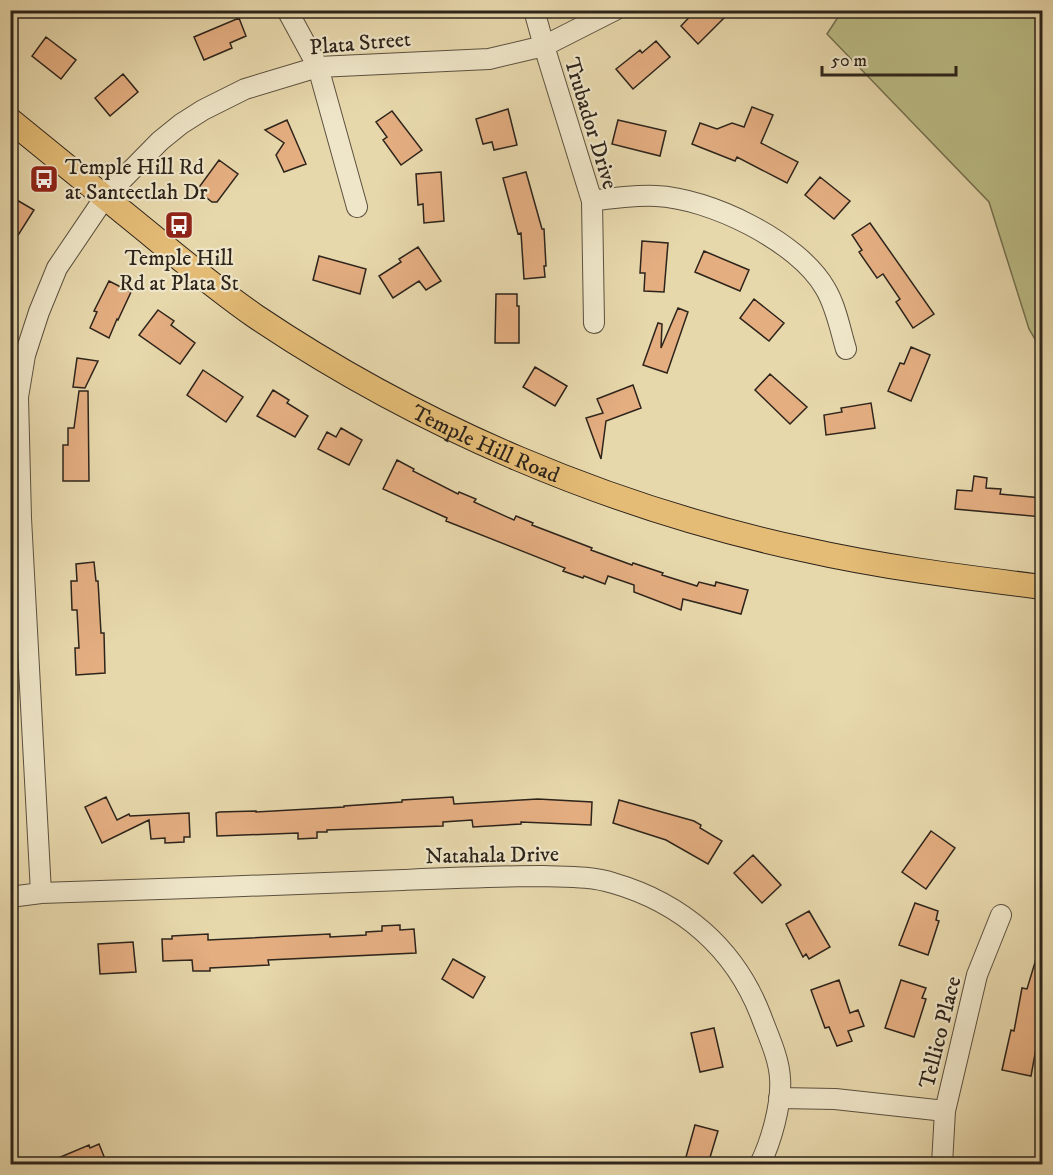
<svg xmlns="http://www.w3.org/2000/svg" width="1053" height="1175" font-family="'IM FELL DW Pica',serif">
  <style>
    .green { fill: #bbbd86; stroke: #747050; stroke-width: 1.5 }
    .building { fill: #e4ae81; stroke: #2d241b; stroke-width: 1.5 }
    .lines { fill: none; stroke-linecap: round; stroke-linejoin: round }
    .minor-casing { stroke: #5c513f; stroke-width: 22 }
    .major-casing { stroke: #2d241b; stroke-width: 26 }
    .minor { stroke: #efe6c9; stroke-width: 20 }
    .major { stroke: #e4bc76; stroke-width: 24 }
    .labels { text-anchor: middle; stroke-width: 4.5; stroke-linejoin: round; paint-order: stroke }
    .street-label { font-size: 22px; fill: #2d241b; stroke: #efe6c9 }
    .poi-label { font-size: 22px; fill: #2d241b; stroke: #efe6c9; text-anchor: start }
  </style>
  <rect width="100%" height="100%" fill="#e7d8ac"/>
  <filter id="stains"><feTurbulence type="fractalNoise" baseFrequency=".00333" numOctaves="4"/><feColorMatrix values="0 0 0 0 .2 0 0 0 0 .09 0 0 0 0 .02 0 0 0 .5 -.17"/></filter>
  <radialGradient id="worn" r=".72"><stop offset=".6" stop-color="#630" stop-opacity="0"/><stop offset="1" stop-color="#630" stop-opacity=".3"/></radialGradient>
  <!-- green -->
  <path class="green" d="M 842,11 L 1042,11 L 1042,351 L 1029,329 L 989,202 L 827,34 Z"/>
  <!-- building -->
  <path class="building" d="M 696,10 L 732,10 L 698,44 L 681,26 Z
    M 239,18 L 246,36 L 230,43 L 232,48 L 204,60 L 194,37 Z
    M 46,37 L 76,60 L 61,79 L 32,56 Z
    M 656,41 L 670,57 L 633,89 L 616,69 L 640,50 L 642,53 Z
    M 123,74 L 138,92 L 110,116 L 95,98 Z
    M 752,107 L 773,115 L 761,143 L 798,162 L 787,183 L 737,157 L 735,161 L 692,144 L 700,123 L 717,129 L 732,123 L 744,127 Z
    M 508,109 L 517,145 L 494,150 L 492,142 L 483,144 L 476,119 Z
    M 392,111 L 422,150 L 401,165 L 383,140 L 387,137 L 376,122 Z
    M 287,120 L 306,164 L 284,172 L 276,155 L 284,143 L 265,130 Z
    M 618,120 L 666,131 L 660,156 L 612,144 Z
    M 219,160 L 238,174 L 217,202 L 212,202 L 197,190 Z
    M 441,172 L 444,221 L 424,223 L 423,204 L 418,205 L 416,174 Z
    M 526,172 L 542,229 L 544,229 L 546,266 L 544,266 L 545,277 L 524,279 L 521,233 L 518,234 L 503,178 Z
    M 820,177 L 850,201 L 834,219 L 805,195 Z
    M 10,196 L 34,210 L 10,248 Z
    M 870,223 L 934,314 L 913,328 L 896,302 L 900,299 L 883,274 L 877,278 L 859,252 L 862,250 L 852,235 Z
    M 642,241 L 668,243 L 664,292 L 644,291 L 645,273 L 640,273 Z
    M 418,247 L 441,281 L 426,290 L 419,281 L 393,298 L 379,276 L 401,262 L 399,259 Z
    M 704,251 L 749,270 L 740,291 L 695,272 Z
    M 319,256 L 366,269 L 360,294 L 313,280 Z
    M 109,281 L 131,292 L 118,320 L 117,319 L 109,338 L 90,328 L 97,312 L 94,311 Z
    M 496,294 L 517,294 L 517,306 L 519,306 L 519,343 L 495,343 Z
    M 754,299 L 784,323 L 769,341 L 740,318 Z
    M 678,308 L 688,312 L 667,373 L 643,365 L 658,323 L 662,324 L 661,348 Z
    M 158,310 L 174,321 L 171,325 L 195,343 L 180,364 L 139,335 Z
    M 911,347 L 930,355 L 911,401 L 888,391 L 900,363 L 904,364 Z
    M 77,358 L 98,361 L 85,388 L 73,387 Z
    M 535,367 L 567,386 L 555,406 L 523,387 Z
    M 203,370 L 243,397 L 226,422 L 187,395 Z
    M 770,374 L 807,407 L 790,424 L 755,390 Z
    M 633,385 L 641,408 L 606,421 L 601,459 L 586,418 L 603,413 L 597,399 Z
    M 273,390 L 289,400 L 287,403 L 308,416 L 295,437 L 257,416 Z
    M 79,391 L 88,391 L 89,481 L 63,481 L 63,445 L 68,445 L 68,428 L 74,428 Z
    M 871,403 L 875,428 L 826,435 L 824,415 L 842,412 L 841,408 Z
    M 341,428 L 362,440 L 349,465 L 318,449 L 327,432 L 336,437 Z
    M 397,460 L 414,469 L 413,471 L 458,494 L 459,492 L 476,499 L 474,502 L 514,520 L 516,516 L 533,523 L 532,525 L 592,548 L 591,550 L 632,565 L 633,563 L 663,573 L 662,575 L 697,586 L 699,582 L 715,586 L 716,582 L 748,590 L 741,614 L 683,599 L 681,610 L 634,592 L 634,585 L 608,576 L 605,584 L 584,576 L 583,578 L 563,571 L 565,568 L 446,521 L 447,518 L 383,489 Z
    M 974,476 L 987,478 L 986,488 L 1001,489 L 1000,494 L 1042,498 L 1042,517 L 955,509 L 957,490 L 972,491 Z
    M 94,562 L 96,581 L 98,581 L 101,633 L 104,633 L 105,673 L 76,675 L 75,648 L 79,648 L 77,610 L 72,610 L 71,581 L 77,581 L 76,564 Z
    M 106,797 L 117,820 L 129,814 L 130,816 L 189,813 L 190,837 L 184,837 L 184,842 L 165,843 L 165,838 L 151,839 L 149,820 L 102,843 L 85,807 Z
    M 453,797 L 454,804 L 538,799 L 592,802 L 591,825 L 521,822 L 521,824 L 473,827 L 472,820 L 443,822 L 443,826 L 327,830 L 327,832 L 317,832 L 317,838 L 298,839 L 298,833 L 217,836 L 216,813 L 219,812 L 256,811 L 256,812 L 344,807 L 344,806 L 402,802 L 402,800 Z
    M 619,800 L 694,821 L 701,825 L 700,828 L 722,841 L 708,864 L 666,840 L 613,823 Z
    M 931,831 L 955,848 L 926,889 L 902,872 Z
    M 753,855 L 781,885 L 762,903 L 734,873 Z
    M 915,903 L 938,911 L 936,920 L 939,921 L 928,955 L 899,945 Z
    M 809,911 L 830,947 L 809,959 L 806,954 L 803,957 L 786,924 Z
    M 400,925 L 400,930 L 414,929 L 416,953 L 268,960 L 269,965 L 210,968 L 210,971 L 193,971 L 192,960 L 163,961 L 162,939 L 172,939 L 172,936 L 208,934 L 208,940 L 330,934 L 330,937 L 366,935 L 366,932 L 382,931 L 382,926 Z
    M 133,942 L 136,972 L 100,974 L 98,944 Z
    M 1039,949 L 1042,950 L 1042,1016 L 1031,1076 L 1002,1070 L 1011,1030 L 1014,1031 L 1022,988 L 1027,989 Z
    M 453,959 L 485,977 L 473,998 L 442,979 Z
    M 839,980 L 850,1013 L 858,1010 L 864,1026 L 848,1031 L 852,1041 L 837,1046 L 829,1027 L 825,1028 L 811,990 Z
    M 901,980 L 926,988 L 922,998 L 926,999 L 914,1037 L 885,1028 Z
    M 714,1028 L 723,1067 L 700,1072 L 691,1033 Z
    M 695,1125 L 718,1131 L 708,1164 L 684,1164 Z
    M 99,1144 L 107,1164 L 44,1164 L 89,1145 L 90,1148 Z"/>
  <g class="lines">
    <!-- minor casing -->
    <g class="minor-casing">
      <path id="minor" d="M 287,10 L 318,67 L 357,207
        M 534,10 L 544,46 L 592,201 L 594,323
        M 592,201 C 613,198 635,195 656,196 C 709,198 798,241 825,288 C 836,306 840,329 846,349
        M 41,893 L 21,518 L 18,397 L 25,355 L 39,312 L 57,268 L 105,197 L 160,141 L 181,124 L 203,110 L 245,89 L 318,67 L 489,59 L 544,46 L 615,10
        M 10,897 L 41,893 C 162,889 282,885 403,880 C 450,878 496,876 543,876 C 566,877 591,876 613,883 C 682,903 735,948 761,1016 C 768,1035 779,1058 780,1078 C 782,1104 771,1142 760,1164
        M 779,1098 L 835,1099 L 945,1111
        M 942,1164 L 945,1111 L 977,975 L 1001,915"/>
    </g>
    <!-- major casing -->
    <g class="major-casing">
      <g id="major">
        <path id="s1" d="M 10,120 C 57,158 103,196 150,234 C 184,262 219,291 255,316 C 420,427 608,507 802,549 C 881,567 962,577 1042,587"/>
      </g>
    </g>
    <!-- minor -->
    <use href="#minor" class="minor"/>
    <!-- major -->
    <use href="#major" class="major"/>
  </g>
  <!-- icons -->
  <defs>
    <g id="bus-square" transform="scale(1.5)"><rect x="-9" y="-9" width="18" height="18" rx="4" fill="#8f2418" stroke="#efe6c9"/><path d="M-5-6H5V4H4V6H2V4H-2V6H-4V4H-5ZM-3.5-4V0h7V-4ZM-3.5 1.2v1.5H-2V1.2ZM2 1.2v1.5H3.5V1.2Z" fill="#fff"/></g>
  </defs>
  <g fill-rule="evenodd">
    <use href="#bus-square" x="44" y="179"/>
    <use href="#bus-square" x="179" y="225"/>
  </g>
  <g class="labels">
    <!-- street labels -->
    <g class="street-label">
      <text transform="translate(360 42) rotate(-5)" y="8">Plata Street</text>
      <text transform="translate(592 123) rotate(73)" y="8">Trubador Drive</text>
      <text dy="8" stroke="none"><textPath href="#s1" startOffset="578">Temple Hill Road</textPath></text>
      <text transform="translate(492 854) rotate(-1)" y="8">Natahala Drive</text>
      <text transform="translate(939 1032) rotate(-76)" y="8">Tellico Place</text>
    </g>
    <!-- poi labels -->
    <g class="poi-label">
      <text x="65" y="174">Temple Hill Rd<tspan x="65" dy="25">at Santeetlah Dr</tspan></text>
      <text x="179" y="265" text-anchor="middle">Temple Hill<tspan x="179" dy="25">Rd at Plata St</tspan></text>
    </g>
  </g>
  <!-- margin -->
  <rect width="1053" height="1175" fill="none" stroke="#e7d8ac" stroke-width="36"/>
  <rect x="12" y="12" width="1029" height="1151" fill="none" stroke="#2d241b" stroke-width="3"/>
  <rect x="18" y="18" width="1017" height="1139" fill="none" stroke="#2d241b" stroke-width="1.5"/>
  <!-- scale -->
  <path d="M822 66v9h134v-9" fill="none" stroke="#2d241b" stroke-width="3"/>
  <text x="831" y="66" font-size="18" fill="#2d241b" stroke="#efe6c9" stroke-width="4.5" paint-order="stroke">50 m</text>
  <rect width="100%" height="100%" filter="url(#stains)"/>
  <rect width="100%" height="100%" fill="url(#worn)"/>
</svg>
